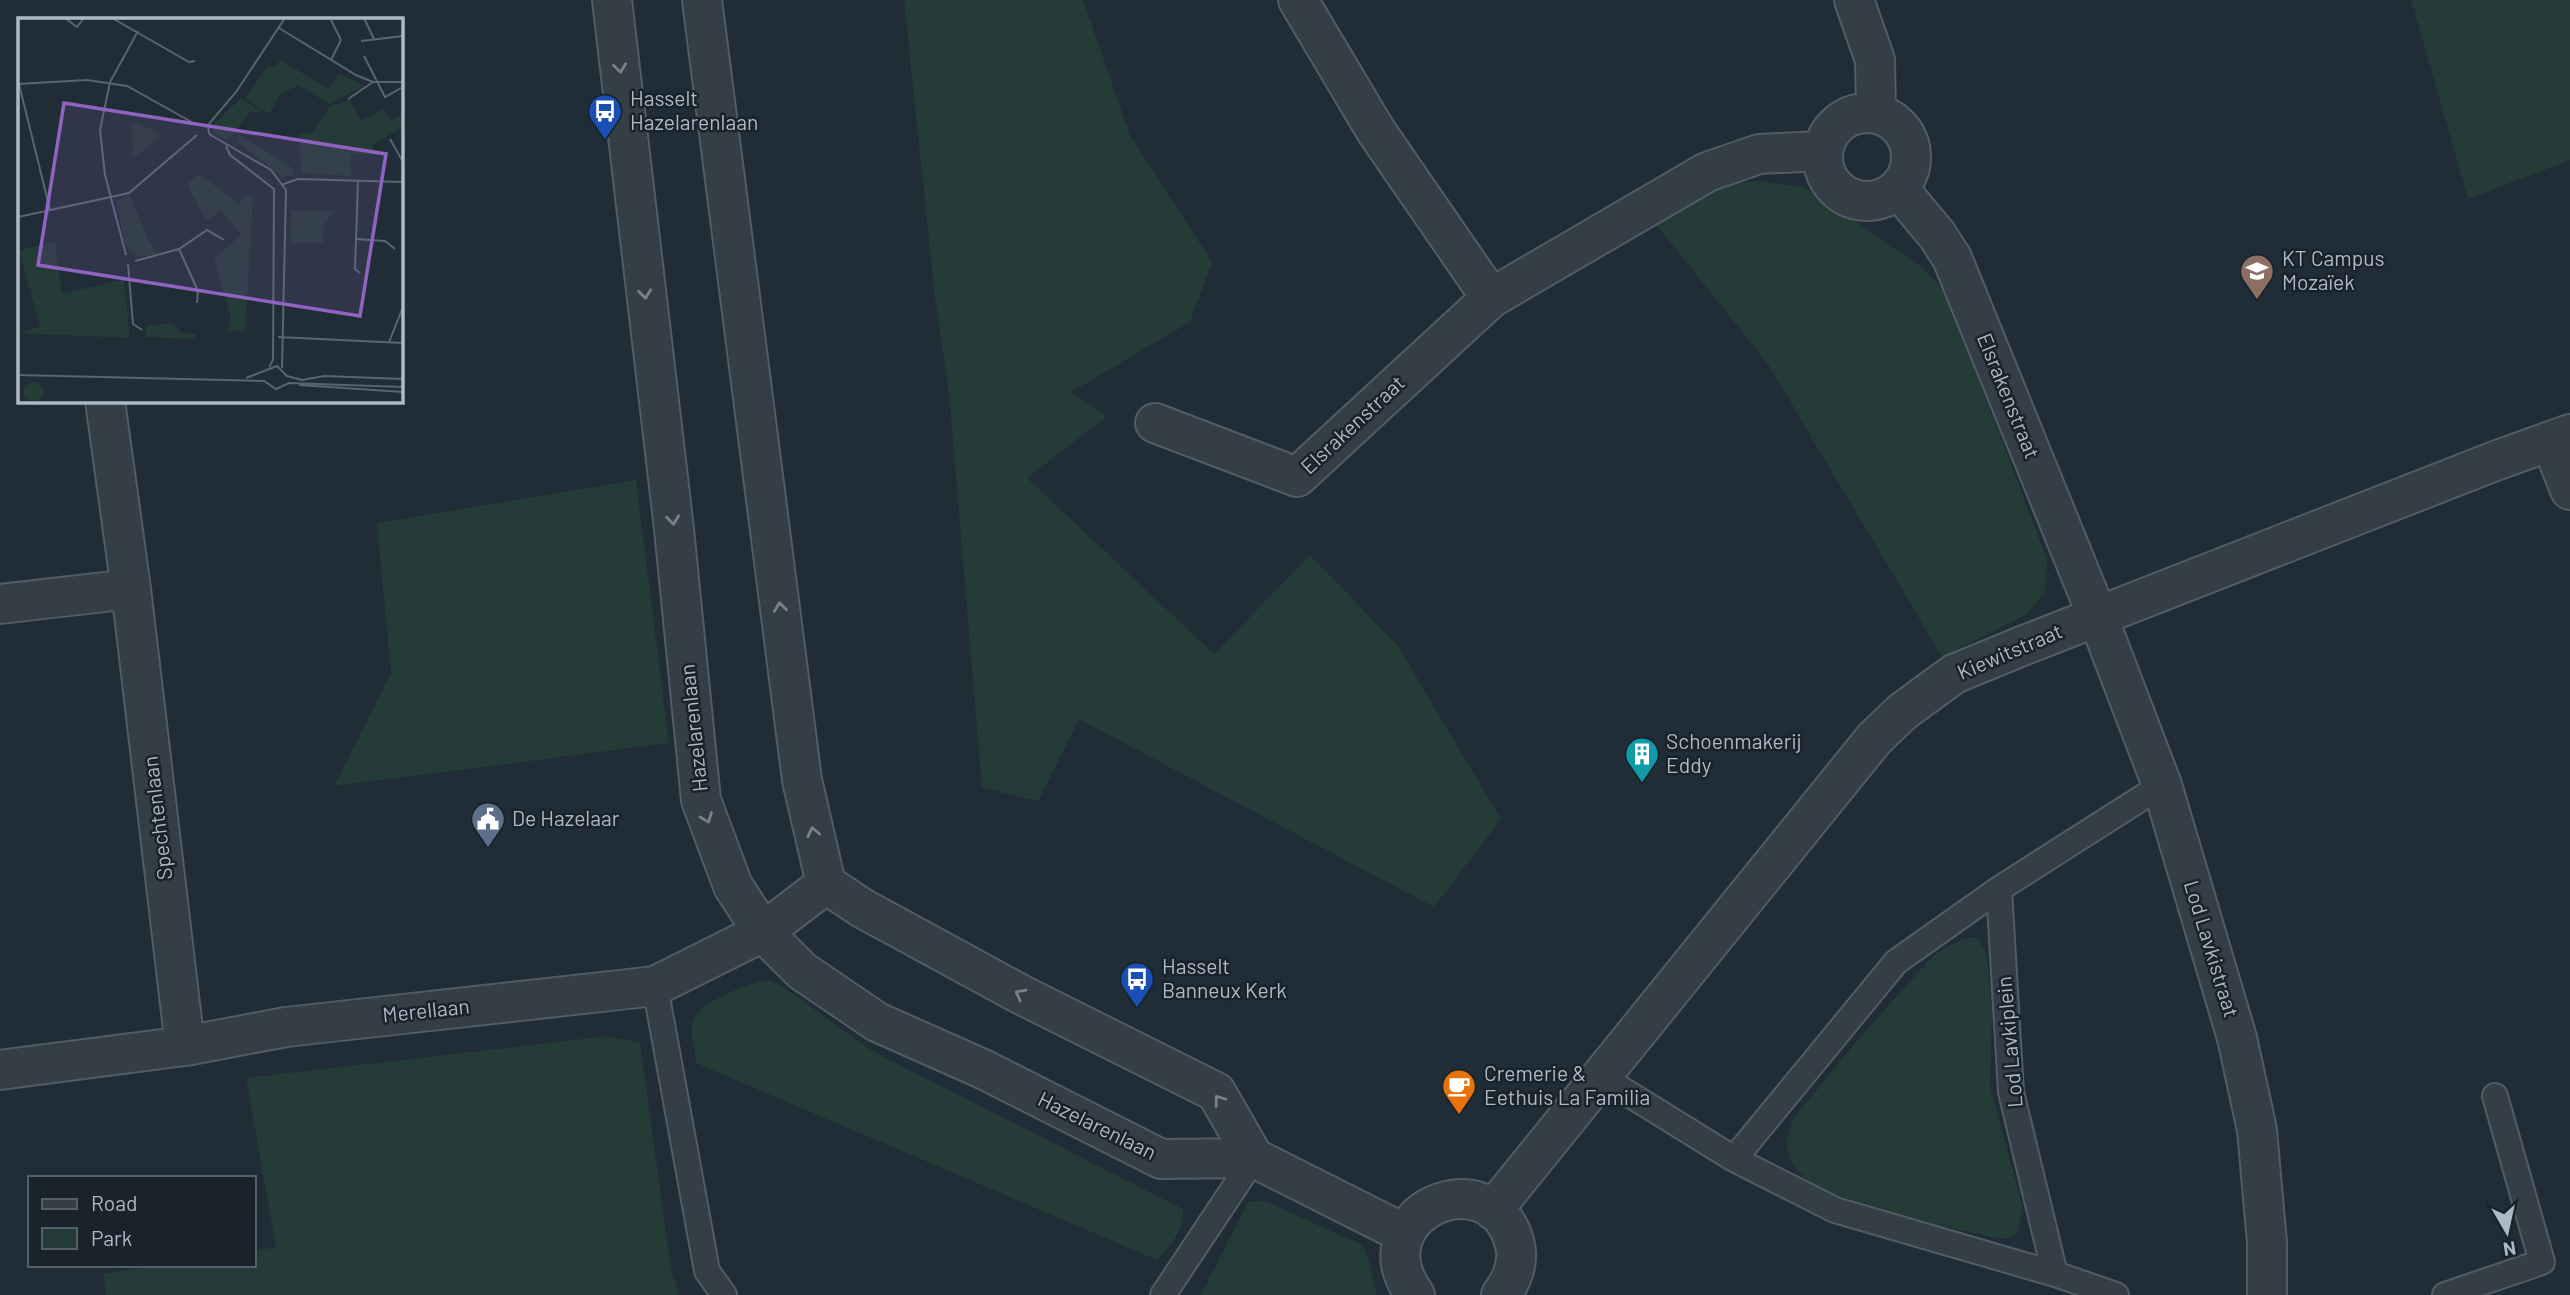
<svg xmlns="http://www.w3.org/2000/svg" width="2570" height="1295" font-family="Barlow,sans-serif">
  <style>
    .green { fill: #253b38 }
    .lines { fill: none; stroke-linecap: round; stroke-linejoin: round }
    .service-casing { stroke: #515c65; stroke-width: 28 }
    .minor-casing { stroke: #515c65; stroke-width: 42 }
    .service { stroke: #333e47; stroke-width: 24 }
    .minor { stroke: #333e47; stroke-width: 38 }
    .oneway { stroke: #76828c }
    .labels { text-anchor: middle; stroke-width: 5; stroke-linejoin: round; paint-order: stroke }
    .poi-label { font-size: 21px; fill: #adb9c4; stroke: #19232b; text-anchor: start }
    .street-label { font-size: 21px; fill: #adb9c4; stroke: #19232b }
    .inset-road { fill: none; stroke: #58656f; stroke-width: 2 }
    .view { fill: #8f64c1; fill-opacity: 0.15; stroke: #8f64c1; stroke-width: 3.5 }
    .inset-edge { fill: none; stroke: #adb9c4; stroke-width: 3.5 }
  </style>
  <rect width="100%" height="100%" fill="#202d36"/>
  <!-- green -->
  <path class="green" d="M 904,0 L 1083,0 L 1130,135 L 1212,262 L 1190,322 L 1071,392 L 1107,416 L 1027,478 L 1214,654 L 1310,555 L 1398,646 L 1501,819 L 1434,907 L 1079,719 L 1038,801 L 982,788 L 949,393 L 935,298 Z
    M 2411,0 L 2570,0 L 2570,160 L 2468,199 Z
    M 1758,181 L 1804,187 L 1922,267 L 1946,294 L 2047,559 L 2045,592 L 2027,614 L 1942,657 L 1768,364 L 1655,223 L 1727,184 Z
    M 636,480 L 669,743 L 334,786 L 391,673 L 377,523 Z
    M 1978,937 L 1987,957 L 1992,1013 L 1990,1086 L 2023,1208 L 2018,1232 L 2008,1238 L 1997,1238 L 1929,1223 L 1817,1189 L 1800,1173 L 1791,1161 L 1786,1143 L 1793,1119 L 1856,1042 L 1935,954 L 1963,939 Z
    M 766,980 L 781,985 L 872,1051 L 1183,1209 C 1183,1231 1173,1244 1157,1260 L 696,1063 C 695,1051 690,1035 692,1024 C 695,1002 747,985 766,980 Z
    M 609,1036 L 640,1043 L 671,1269 L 679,1295 L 106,1295 L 103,1274 L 161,1265 L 254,1265 L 254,1251 L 276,1247 L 246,1078 Z
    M 1265,1201 L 1362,1245 L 1369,1261 L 1377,1295 L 1201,1295 L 1248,1202 Z"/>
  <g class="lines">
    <!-- service casing -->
    <g class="service-casing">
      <path id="service" d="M 1999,889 L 2011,1092 L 2055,1274
        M 655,986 L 707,1271 L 724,1295
        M 1600,1076 L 1734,1159 L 1835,1210 L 2055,1274 L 2116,1295
        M 1734,1159 L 1896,962 L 1999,889 L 2162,785
        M 1163,1295 L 1254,1158
        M 2445,1295 L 2542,1262 L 2495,1096"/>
    </g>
    <!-- minor casing -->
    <g class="minor-casing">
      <path id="minor" d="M 612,0 L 674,529 L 701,800 L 733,886 L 763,932 L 802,971 L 877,1022 L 985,1070 L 1161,1159 L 1254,1158 L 1405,1234
        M 702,0 L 802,780 L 826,884 L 862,908 L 1022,995 L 1216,1092 L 1254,1158
        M 1298,0 L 1376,131 L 1491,298
        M 1854,0 L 1875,60 L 1876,113
        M1823 157a44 44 0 1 1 88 0a44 44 0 1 1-88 0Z
        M 1898,188 L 1937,235 L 1952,258 L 2097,615 L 2162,785 L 2237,1038 L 2257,1130 L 2267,1243 L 2267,1295
        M 105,401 L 131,589 L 185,1046
        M 1155,423 L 1297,477 L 1491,298 L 1707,172 L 1759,154 L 1823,151
        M 2551,442 L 2570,490
        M 0,604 L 131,589
        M 0,1070 L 185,1046 L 286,1027 L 655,986 L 763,932 L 826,884
        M 1493,1210 L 1874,739 L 1902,712 L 1954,674 L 2022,646 L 2495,461 L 2570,434
        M 1415,1295 C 1356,1213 1493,1154 1515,1245 C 1519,1262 1512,1281 1501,1295"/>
    </g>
    <!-- service -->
    <use href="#service" class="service"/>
    <!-- minor -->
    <use href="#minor" class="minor"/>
  </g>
  <!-- one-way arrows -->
  <defs><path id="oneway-chevron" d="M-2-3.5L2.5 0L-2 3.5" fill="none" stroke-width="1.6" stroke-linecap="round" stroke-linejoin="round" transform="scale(1.75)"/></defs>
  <g class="oneway">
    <use href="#oneway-chevron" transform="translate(620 68) rotate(83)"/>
    <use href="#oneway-chevron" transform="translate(645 294) rotate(83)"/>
    <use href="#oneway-chevron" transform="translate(673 520) rotate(83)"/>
    <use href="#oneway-chevron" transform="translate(780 607) rotate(-97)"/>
    <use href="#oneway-chevron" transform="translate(707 818) rotate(69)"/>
    <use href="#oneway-chevron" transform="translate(813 832) rotate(-103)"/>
    <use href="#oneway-chevron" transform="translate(1020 994) rotate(-152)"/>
    <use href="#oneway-chevron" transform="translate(1219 1100) rotate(-126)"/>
  </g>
  <!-- icons -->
  <defs>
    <g id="bus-pin" transform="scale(1.75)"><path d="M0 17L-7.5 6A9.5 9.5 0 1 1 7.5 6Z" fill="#1a4fb4" stroke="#19232b"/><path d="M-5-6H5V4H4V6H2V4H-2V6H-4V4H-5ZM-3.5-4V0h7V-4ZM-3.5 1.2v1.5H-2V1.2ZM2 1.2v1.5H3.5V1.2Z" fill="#fff"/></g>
    <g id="school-pin" transform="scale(1.75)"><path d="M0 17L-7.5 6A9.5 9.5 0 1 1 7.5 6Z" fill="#8d6e63" stroke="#19232b"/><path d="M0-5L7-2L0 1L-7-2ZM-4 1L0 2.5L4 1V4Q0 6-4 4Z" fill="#fff"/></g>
    <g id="building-pin" transform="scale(1.75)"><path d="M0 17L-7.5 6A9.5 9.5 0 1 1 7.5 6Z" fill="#0f9aa8" stroke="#19232b"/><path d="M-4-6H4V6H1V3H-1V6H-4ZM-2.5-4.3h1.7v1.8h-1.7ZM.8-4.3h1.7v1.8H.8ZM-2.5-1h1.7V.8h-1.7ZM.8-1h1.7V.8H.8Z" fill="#fff"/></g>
    <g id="civic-pin" transform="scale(1.75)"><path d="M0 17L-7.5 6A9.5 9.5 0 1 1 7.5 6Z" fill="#5c6f8a" stroke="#19232b"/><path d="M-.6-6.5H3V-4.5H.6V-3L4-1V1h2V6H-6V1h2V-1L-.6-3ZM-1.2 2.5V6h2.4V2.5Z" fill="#fff"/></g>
    <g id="cafe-pin" transform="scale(1.75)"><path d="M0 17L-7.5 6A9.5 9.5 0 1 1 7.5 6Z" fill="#e8710a" stroke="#19232b"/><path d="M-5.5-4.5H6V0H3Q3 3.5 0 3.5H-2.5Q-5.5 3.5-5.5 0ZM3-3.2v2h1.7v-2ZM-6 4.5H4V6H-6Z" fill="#fff"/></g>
  </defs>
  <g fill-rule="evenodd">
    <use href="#bus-pin" x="605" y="111"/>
    <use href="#school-pin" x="2257" y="271"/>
    <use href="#building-pin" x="1642" y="754"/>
    <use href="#civic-pin" x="488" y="819"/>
    <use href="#bus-pin" x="1137" y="979"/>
    <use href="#cafe-pin" x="1459" y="1086"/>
  </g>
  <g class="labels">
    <!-- poi labels -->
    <g class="poi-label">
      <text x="630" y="106">Hasselt<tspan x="630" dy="24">Hazelarenlaan</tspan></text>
      <text x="2282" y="266">KT Campus<tspan x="2282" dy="24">Mozaïek</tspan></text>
      <text x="1666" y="749">Schoenmakerij<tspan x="1666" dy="24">Eddy</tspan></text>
      <text x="512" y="826">De Hazelaar</text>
      <text x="1162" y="974">Hasselt<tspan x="1162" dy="24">Banneux Kerk</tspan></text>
      <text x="1484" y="1081">Cremerie &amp;<tspan x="1484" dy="24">Eethuis La Familia</tspan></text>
    </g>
    <!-- street labels -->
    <g class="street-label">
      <text transform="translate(2008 396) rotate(68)" y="7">Elsrakenstraat</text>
      <text transform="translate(1353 425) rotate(-43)" y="7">Elsrakenstraat</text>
      <text transform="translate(2010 652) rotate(-23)" y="7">Kiewitstraat</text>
      <text transform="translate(694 728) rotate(-96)" y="7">Hazelarenlaan</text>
      <text transform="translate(158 818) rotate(-97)" y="7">Spechtenlaan</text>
      <text transform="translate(2211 949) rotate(73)" y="7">Lod Lavkistraat</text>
      <text transform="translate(426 1011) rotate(-6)" y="7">Merellaan</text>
      <text transform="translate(2010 1042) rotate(-95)" y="7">Lod Lavkiplein</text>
      <text transform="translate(1097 1126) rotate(26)" y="7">Hazelarenlaan</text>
    </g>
  </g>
  <!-- overview -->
  <g transform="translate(18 18)">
    <rect width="385" height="385" fill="#202d36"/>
    <path d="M 262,42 L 311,71 L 321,55 L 346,68 L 311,86 L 276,64 L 280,68 L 263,75 L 251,96 L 227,81 L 250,47 L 258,49 ZM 223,80 L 243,94 L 232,94 L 210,123 L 196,115 L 195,107 ZM 332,82 L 342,103 L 366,91 L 373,102 L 385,96 L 385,109 L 355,126 L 354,136 L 332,136 L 333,158 L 283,155 L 281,116 L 294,115 L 312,88 ZM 114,104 L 138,113 L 141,119 L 115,141 ZM 222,117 L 276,151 L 275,157 L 264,159 L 218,123 ZM 181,156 L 221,186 L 228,177 L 235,180 L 227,313 L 209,313 L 213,299 L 196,241 L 223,217 L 203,192 L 189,202 L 180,189 L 170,166 ZM 112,177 L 128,217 L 139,237 L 120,239 L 107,226 L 98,183 ZM 273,192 L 316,193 L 306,206 L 305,225 L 272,225 ZM 37,224 L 44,276 L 106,261 L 112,320 L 0,315 L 22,309 L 1,232 ZM 155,305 L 164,315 L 178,316 L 178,321 L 128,319 L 128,308 ZM5 374a10 10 0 1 1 20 0a10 10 0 1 1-20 0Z" fill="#253b38"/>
    <path class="inset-road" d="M 47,0 L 59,9 L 66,0M 94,0 L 171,44 L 177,43M 312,0 L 323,22 L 313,42M 346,0 L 356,21M 261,10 L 338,57 L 355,64 L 385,64M 343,23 L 385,18M 346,38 L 367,79 L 385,69M 0,62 L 32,192M 0,66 L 69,62 L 109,68 L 179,107M 330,81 L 355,64M 191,116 L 253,152 L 268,172 L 264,350M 191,116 L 190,107 L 218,74 L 267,0M 372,121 L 385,144M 208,128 L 212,137 L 256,171 L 255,342 L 251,349M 340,163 L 337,251 L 342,255M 263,167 L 280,161 L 385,164M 0,199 L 111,175 L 179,117M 337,221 L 367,223 L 377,231M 161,231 L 180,273 L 179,285M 108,237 L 87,157 L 82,112 L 92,64 L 120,13M 117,243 L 161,231 L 189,212 L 206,222M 110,246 L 115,306 L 124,312M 260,319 L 385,325M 371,324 L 385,289M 0,357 L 246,363 L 258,371 L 271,365 L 385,369M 228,360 L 259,348 L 269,358 L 284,362M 284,362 L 306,358 L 385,361M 281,367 L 385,374"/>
    <path class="view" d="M 46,85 L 368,136 L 342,298 L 20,247 Z"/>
    <rect width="385" height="385" class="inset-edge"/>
  </g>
  <!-- legend -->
  <rect x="28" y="1176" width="228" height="91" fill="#19232b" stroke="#545f68" stroke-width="2"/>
  <rect x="42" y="1199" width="35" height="10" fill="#333e47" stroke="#545f68" stroke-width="2"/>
  <text x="91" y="1211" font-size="21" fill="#adb9c4">Road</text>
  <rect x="42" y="1228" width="35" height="21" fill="#253b38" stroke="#545f68" stroke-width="2"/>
  <text x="91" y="1246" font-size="21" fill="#adb9c4">Park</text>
  <!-- north arrow -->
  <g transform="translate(2507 1232) rotate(171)" stroke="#19232b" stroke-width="5" paint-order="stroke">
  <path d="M0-5L12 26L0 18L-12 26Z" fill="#adb9c4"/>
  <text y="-10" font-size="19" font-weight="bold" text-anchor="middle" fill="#adb9c4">N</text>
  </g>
</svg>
